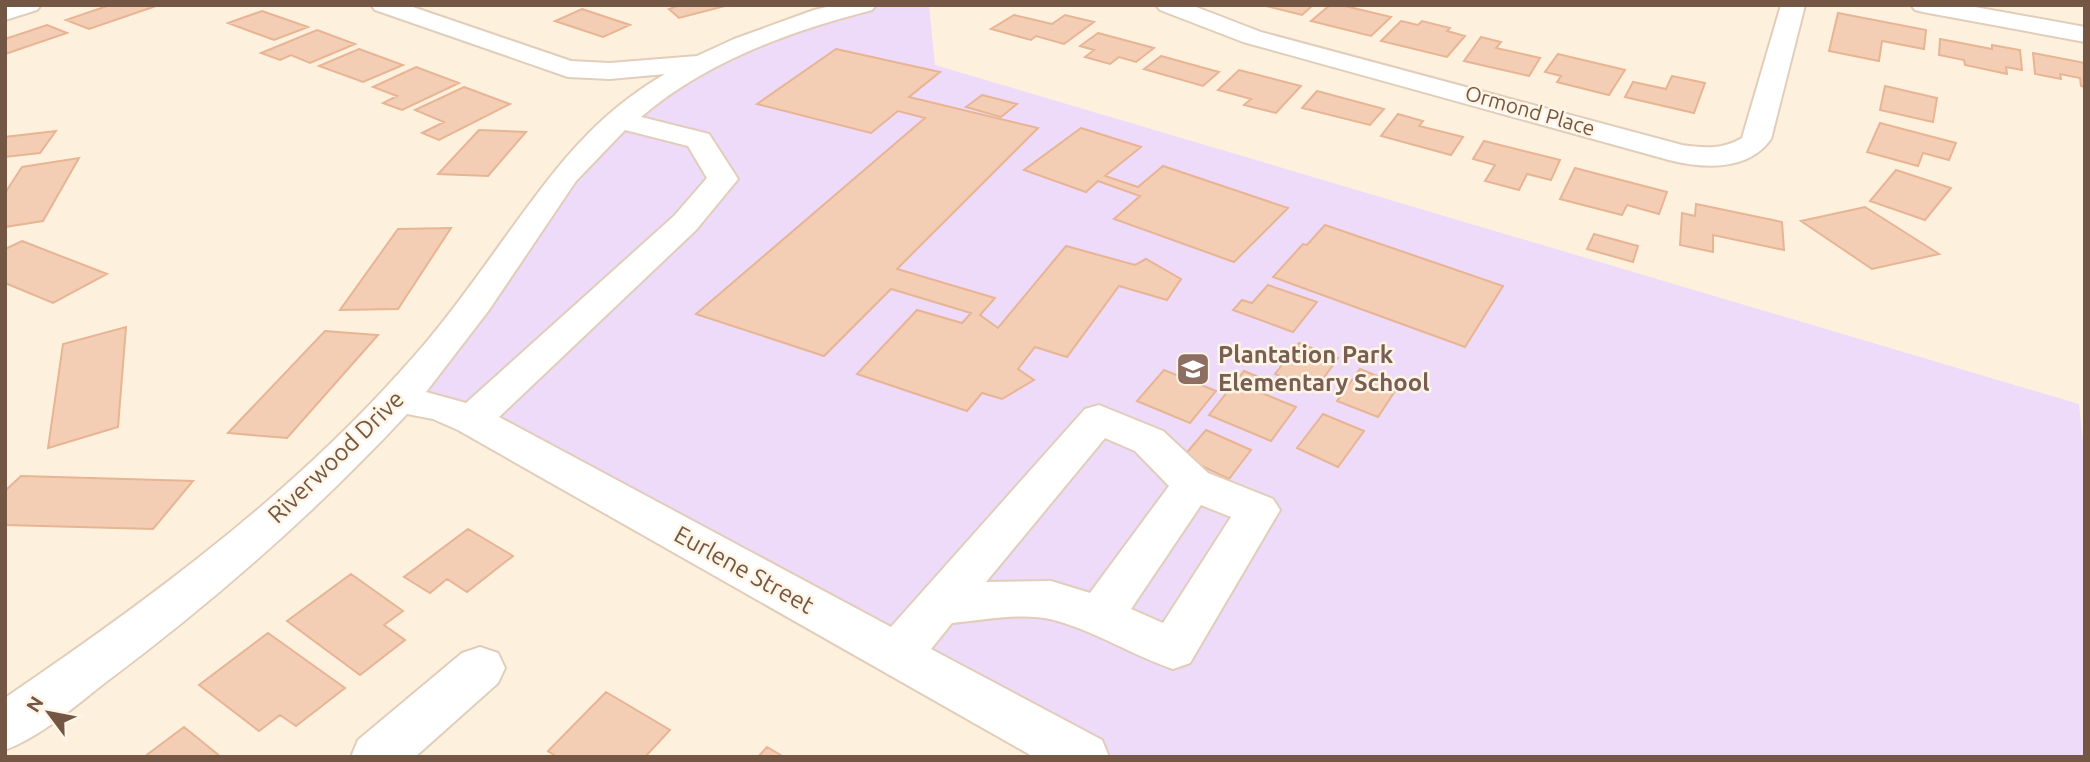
<svg xmlns="http://www.w3.org/2000/svg" width="2090" height="762" font-family="Ubuntu,sans-serif">
  <style>
    .education { fill: #eedbf9 }
    .building { fill: #f4ceb4; stroke: #e7b494; stroke-width: 2 }
    .lines { fill: none; stroke-linecap: round; stroke-linejoin: round }
    .minor-casing { stroke: #e1cdba; stroke-width: 4 }
    .minor { fill: #fff; fill-rule: evenodd }
    .labels { text-anchor: middle; stroke-width: 5; stroke-linejoin: round; paint-order: stroke }
    .far-street-label { font-size: 21px; fill: #745645; stroke: #fff5e5 }
    .education-label { font-size: 24px; font-weight: bold; fill: #785e54; stroke: #fff5e5; text-anchor: start }
    .street-label { font-size: 24px; fill: #745645; stroke: #fff5e5 }
  </style>
  <rect width="100%" height="100%" fill="#fdf1de"/>
  <!-- education -->
  <path class="education" d="M 864,5 L 929,5 L 935,65 L 2079,404 L 2085,463 L 2085,757 L 1083,757 L 399,399 L 570,169 L 703,63 Z"/>
  <!-- building -->
  <path class="building" d="M 110,5 L 159,5 L 89,29 L 66,20 Z
    M 680,5 L 724,5 L 725,6 L 679,18 L 669,9 Z
    M 1262,5 L 1313,5 L 1302,15 Z
    M 1330,5 L 1341,5 L 1391,17 L 1371,36 L 1311,21 Z
    M 582,9 L 630,25 L 603,37 L 555,21 Z
    M 262,11 L 308,27 L 274,40 L 228,23 Z
    M 1838,13 L 1926,30 L 1924,49 L 1882,41 L 1879,61 L 1829,51 Z
    M 1014,15 L 1052,24 L 1065,15 L 1094,22 L 1064,44 L 1036,36 L 1031,40 L 991,29 Z
    M 1401,21 L 1418,25 L 1422,21 L 1450,28 L 1447,31 L 1465,36 L 1447,57 L 1381,41 Z
    M 47,25 L 67,33 L 5,54 L 5,39 Z
    M 317,30 L 355,44 L 310,63 L 291,55 L 280,60 L 261,53 Z
    M 1098,33 L 1154,48 L 1136,62 L 1119,57 L 1110,64 L 1085,57 L 1094,50 L 1080,46 Z
    M 1481,37 L 1501,42 L 1496,48 L 1540,58 L 1529,76 L 1464,61 Z
    M 1940,39 L 1992,49 L 1992,45 L 2020,50 L 2022,70 L 2006,67 L 2007,74 L 1965,65 L 1964,60 L 1939,55 Z
    M 359,49 L 403,65 L 363,82 L 319,66 Z
    M 836,49 L 940,72 L 909,97 L 1038,128 L 897,269 L 995,298 L 980,315 L 998,328 L 1066,246 L 1135,265 L 1146,259 L 1181,279 L 1167,300 L 1119,286 L 1067,357 L 1035,347 L 1018,369 L 1034,380 L 1002,399 L 982,393 L 967,411 L 857,374 L 917,310 L 962,323 L 971,313 L 891,289 L 824,356 L 696,314 L 925,118 L 898,111 L 871,133 L 757,104 Z
    M 2033,53 L 2085,63 L 2085,87 L 2081,86 L 2080,78 L 2060,74 L 2061,79 L 2035,74 Z
    M 1558,54 L 1625,70 L 1609,95 L 1557,82 L 1561,76 L 1545,72 Z
    M 1161,56 L 1219,72 L 1203,86 L 1144,69 Z
    M 416,67 L 459,83 L 402,110 L 383,103 L 397,96 L 373,87 Z
    M 1239,70 L 1301,86 L 1276,113 L 1244,105 L 1251,99 L 1218,90 Z
    M 1672,76 L 1705,83 L 1694,113 L 1625,97 L 1633,82 L 1666,89 Z
    M 1885,86 L 1937,98 L 1933,122 L 1880,110 Z
    M 464,87 L 510,104 L 439,140 L 422,133 L 444,122 L 415,110 Z
    M 1317,91 L 1384,109 L 1370,125 L 1302,108 Z
    M 982,95 L 1017,104 L 1001,117 L 966,107 Z
    M 1398,114 L 1423,121 L 1419,126 L 1463,137 L 1451,155 L 1381,136 Z
    M 1880,123 L 1956,143 L 1949,160 L 1923,153 L 1918,166 L 1867,152 Z
    M 1081,128 L 1141,147 L 1105,176 L 1138,187 L 1163,166 L 1288,208 L 1234,262 L 1114,219 L 1140,196 L 1098,181 L 1086,192 L 1024,170 Z
    M 479,130 L 526,132 L 488,176 L 438,174 Z
    M 56,131 L 40,153 L 5,157 L 5,137 Z
    M 1484,141 L 1560,160 L 1551,180 L 1527,174 L 1519,190 L 1485,181 L 1495,165 L 1473,159 Z
    M 79,158 L 43,221 L 5,227 L 5,193 L 22,167 Z
    M 1575,168 L 1667,192 L 1659,214 L 1627,205 L 1622,215 L 1560,199 Z
    M 1896,170 L 1951,188 L 1925,220 L 1870,201 Z
    M 1696,204 L 1782,222 L 1784,250 L 1713,235 L 1713,252 L 1680,245 L 1682,213 L 1695,216 Z
    M 1865,207 L 1939,254 L 1872,269 L 1801,221 Z
    M 1325,225 L 1503,286 L 1465,347 L 1273,277 L 1303,244 L 1307,245 Z
    M 451,228 L 398,309 L 340,310 L 398,229 Z
    M 1594,234 L 1638,246 L 1633,262 L 1587,249 Z
    M 22,241 L 107,274 L 53,303 L 5,283 L 5,249 Z
    M 1268,285 L 1317,302 L 1293,332 L 1233,310 L 1242,300 L 1252,303 Z
    M 126,327 L 118,427 L 48,448 L 63,344 Z
    M 325,331 L 378,335 L 287,438 L 228,433 Z
    M 1299,343 L 1338,358 L 1315,390 L 1275,374 Z
    M 1360,369 L 1399,385 L 1378,417 L 1337,401 Z
    M 1164,370 L 1216,391 L 1190,423 L 1137,401 Z
    M 1244,371 L 1266,380 L 1257,391 L 1296,407 L 1271,441 L 1209,415 Z
    M 1323,414 L 1364,431 L 1338,467 L 1297,448 Z
    M 1206,430 L 1251,450 L 1229,479 L 1183,457 Z
    M 21,476 L 193,481 L 153,529 L 5,525 L 5,491 Z
    M 468,529 L 513,556 L 467,592 L 447,579 L 430,593 L 404,577 Z
    M 351,574 L 403,611 L 384,625 L 405,640 L 360,675 L 287,621 Z
    M 268,633 L 345,688 L 296,726 L 280,715 L 259,731 L 199,685 Z
    M 606,692 L 670,730 L 645,757 L 557,757 L 548,751 Z
    M 184,727 L 221,757 L 144,757 Z
    M 767,747 L 784,757 L 758,757 Z"/>
  <g class="lines">
    <!-- minor casing -->
    <g class="minor-casing">
      <path id="minor" d="M 5,5 L 41,5 L 37,10 L 5,20 Z
        M 371,5 L 407,5 L 571,61 L 610,63 L 697,56 L 734,39 L 814,10 L 835,5 L 876,5 L 872,10 C 791,31 706,61 641,117 L 709,134 L 738,179 L 696,230 L 499,417 L 891,627 L 1085,409 L 1099,405 L 1163,431 L 1208,473 L 1273,499 L 1280,510 L 1190,663 L 1173,669 C 1132,655 1095,631 1054,620 C 1022,612 983,620 952,623 L 931,649 L 1102,740 L 1109,757 L 1034,757 L 458,430 L 433,419 L 407,414 C 315,513 214,601 106,682 C 75,706 42,736 5,750 L 5,698 C 146,602 286,499 400,372 C 438,331 471,285 504,239 C 553,172 591,117 665,74 L 610,79 L 568,77 L 375,10 ZM 625,130 L 688,146 L 707,178 L 674,216 L 466,403 L 426,392 L 489,310 L 576,181 ZM 1105,438 L 1135,451 L 1169,486 L 1090,593 L 1051,581 L 986,582 ZM 1201,505 L 1231,517 L 1163,623 L 1131,609 Z
        M 1156,5 L 1191,5 L 1261,32 L 1682,145 C 1704,148 1722,150 1742,138 L 1781,5 L 1805,5 L 1771,139 C 1748,171 1704,169 1669,160 L 1243,42 L 1160,10 Z
        M 1911,5 L 1964,5 L 2085,27 L 2085,42 L 1923,12 L 1915,10 Z
        M 480,647 L 498,653 L 505,668 L 498,683 L 415,757 L 351,757 L 358,740 L 462,653 Z"/>
    </g>
    <!-- minor -->
    <use href="#minor" class="minor"/>
  </g>
  <!-- icons -->
  <defs>
    <g id="school-square" transform="scale(1.75)"><rect x="-9" y="-9" width="18" height="18" rx="4" fill="#8d6e63" stroke="#fff5e5"/><path d="M0-5L7-2L0 1L-7-2ZM-4 1L0 2.5L4 1V4Q0 6-4 4Z" fill="#fff"/></g>
  </defs>
  <g fill-rule="evenodd">
    <use href="#school-square" x="1193" y="369"/>
  </g>
  <g class="labels">
    <!-- far-street labels -->
    <g class="far-street-label">
      <text transform="translate(1530 111) rotate(16)" y="7">Ormond Place</text>
    </g>
    <!-- education labels -->
    <g class="education-label">
      <text x="1218" y="363">Plantation Park<tspan x="1218" dy="28">Elementary School</tspan></text>
    </g>
    <!-- street labels -->
    <g class="street-label">
      <text transform="translate(336 457) rotate(-44)" y="8">Riverwood Drive</text>
      <text transform="translate(744 570) rotate(29)" y="8">Eurlene Street</text>
    </g>
  </g>
  <!-- border -->
  <rect width="2090" height="762" fill="none" stroke="#745645" stroke-width="14"/>
  <!-- north arrow -->
  <g transform="translate(49 713) rotate(302)" stroke="#fff5e5" stroke-width="5" paint-order="stroke">
  <path d="M0-5L12 26L0 18L-12 26Z" fill="#745645"/>
  <text y="-10" font-size="19" font-weight="bold" text-anchor="middle" fill="#745645">N</text>
  </g>
</svg>
